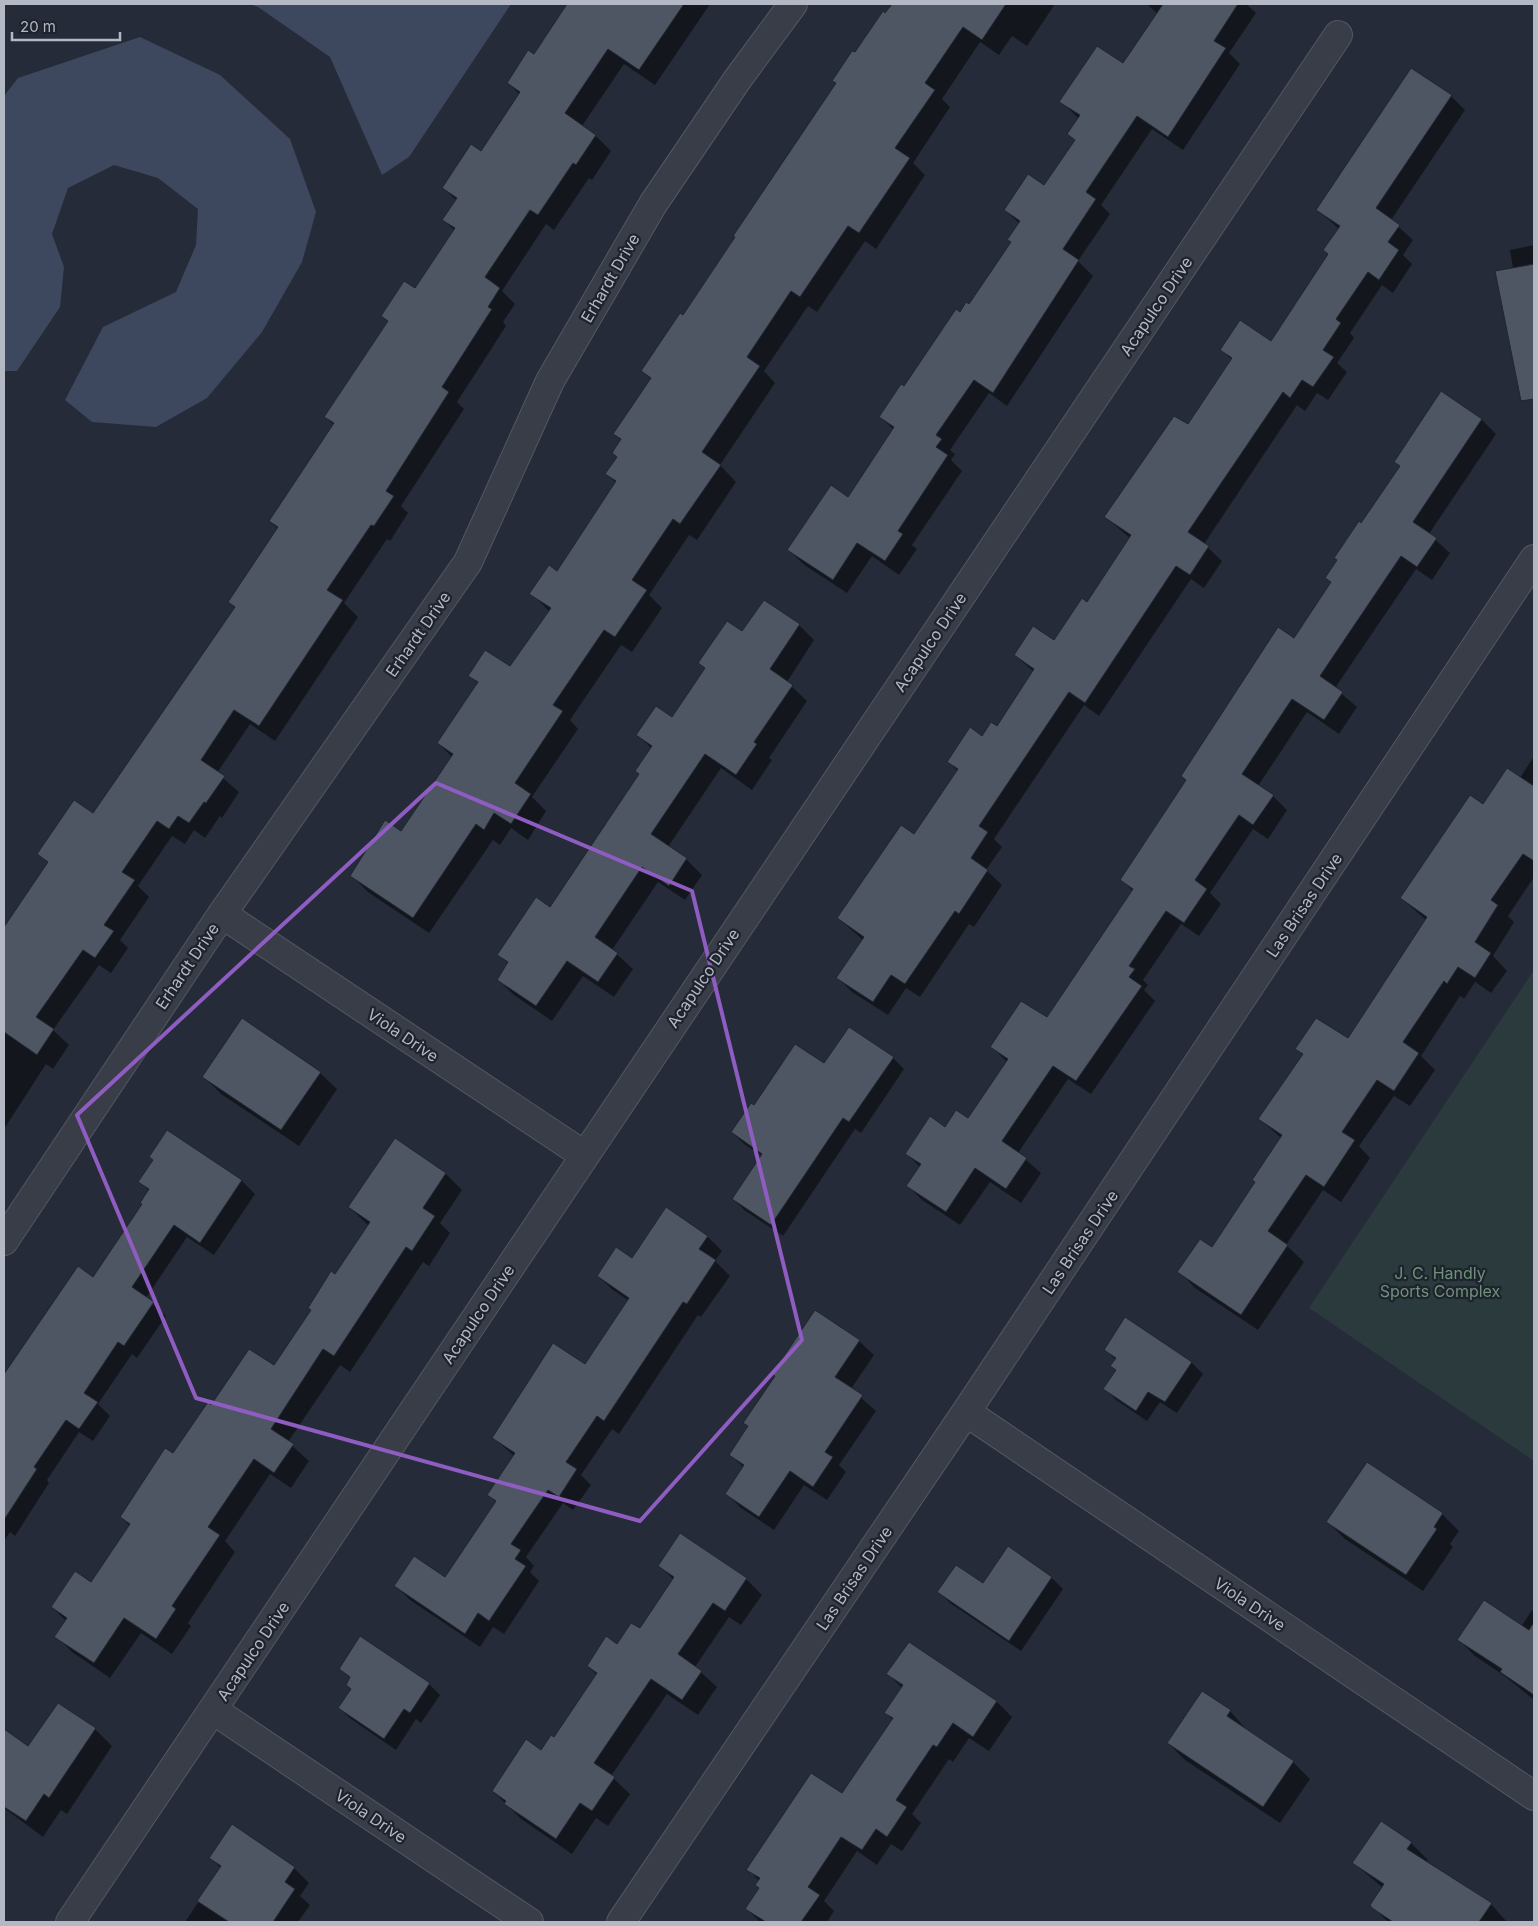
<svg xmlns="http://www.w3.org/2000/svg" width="1538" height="1926" font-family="Inter,sans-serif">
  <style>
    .green { fill: #2b3b3d }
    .water { fill: #3d485e }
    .shadow { fill: #0007 }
    .building { fill: #4e5563; stroke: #20252f }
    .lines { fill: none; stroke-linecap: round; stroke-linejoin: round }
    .minor-casing { stroke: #545863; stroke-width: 30 }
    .minor { stroke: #383d48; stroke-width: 28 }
    .marked { fill: none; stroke: #8f5dc1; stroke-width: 4; stroke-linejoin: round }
    .labels { text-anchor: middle; stroke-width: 4.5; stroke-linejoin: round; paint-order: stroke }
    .street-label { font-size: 16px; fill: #b4b8c4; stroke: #1e232d }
    .park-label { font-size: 16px; fill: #6e9279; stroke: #1e232d }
  </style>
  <rect width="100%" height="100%" fill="#252b38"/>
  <!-- green -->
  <path class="green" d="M 1534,970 L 1534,1461 L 1309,1308 Z"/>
  <!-- water -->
  <path class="water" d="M 249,4 L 511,4 L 409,157 L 382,175 L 330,57 L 258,7 Z
    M 140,37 L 220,75 L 290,139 L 316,212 L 302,262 L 262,332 L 207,398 L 156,427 L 92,422 L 65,400 L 103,327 L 176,292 L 196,245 L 198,209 L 158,178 L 114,165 L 68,188 L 52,234 L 64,267 L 60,307 L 17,371 L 4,371 L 4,96 L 18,78 Z"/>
  <!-- shadow -->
  <path class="shadow" d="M 569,4 L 710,4 L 655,85 L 624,64 L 582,126 L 596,136 L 611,151 L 592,180 L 589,178 L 554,230 L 546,224 L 502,291 L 515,304 L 503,322 L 506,326 L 457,402 L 464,409 L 401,506 L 408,513 L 390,541 L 387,539 L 344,603 L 358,617 L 275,741 L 250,724 L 217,773 L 239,792 L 222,818 L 220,816 L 205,838 L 194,830 L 185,844 L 172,836 L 138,886 L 149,897 L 120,940 L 128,948 L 111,973 L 99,965 L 53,1030 L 69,1045 L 53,1069 L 46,1064 L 4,1129 L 4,929 L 48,863 L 39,854 L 93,814 L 235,608 L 229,602 L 278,529 L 270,521 L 334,425 L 325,417 L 389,322 L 382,316 L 415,290 L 455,231 L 444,220 L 457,201 L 443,188 L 481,152 L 520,95 L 508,83 L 535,55 Z
    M 927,4 L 1055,4 L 1027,46 L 1012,36 L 999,55 L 980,42 L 942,99 L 950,107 L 913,163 L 925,175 L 876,249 L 865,241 L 817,312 L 808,306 L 764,371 L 775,383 L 720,465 L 736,482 L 697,540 L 689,535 L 649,595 L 662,608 L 632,652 L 621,645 L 570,720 L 578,729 L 532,797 L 546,811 L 528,840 L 511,828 L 500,845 L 493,840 L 429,933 L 368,892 L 352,876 L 401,833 L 452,757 L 438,743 L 478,684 L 470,675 L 510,668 L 550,612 L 531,593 L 558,572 L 616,483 L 607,474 L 618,458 L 622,441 L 614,433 L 651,379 L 642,371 L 684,316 L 855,54 L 911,26 Z
    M 1147,4 L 1246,4 L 1256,13 L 1229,53 L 1240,64 L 1183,150 L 1152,129 L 1101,205 L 1110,214 L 1078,261 L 1093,276 L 1007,406 L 989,393 L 950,450 L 955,454 L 951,460 L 962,471 L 912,545 L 917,549 L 899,575 L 872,556 L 847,593 L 803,564 L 789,550 L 848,498 L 894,430 L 881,417 L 960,313 L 969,306 L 1012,243 L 1020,224 L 1005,210 L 1044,187 L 1075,141 L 1069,134 L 1079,119 L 1061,101 L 1124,65 L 1158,14 Z
    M 1411,70 L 1451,96 L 1465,110 L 1391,220 L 1413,240 L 1403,255 L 1412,264 L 1393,293 L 1382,285 L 1350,333 L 1354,338 L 1337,363 L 1347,372 L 1328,400 L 1317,393 L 1305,411 L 1297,405 L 1204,544 L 1222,561 L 1204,588 L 1191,579 L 1099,716 L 1084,705 L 994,839 L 1002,847 L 986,870 L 1002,885 L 974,927 L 969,924 L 920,997 L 906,988 L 888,1015 L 852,992 L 838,978 L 863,940 L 838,918 L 915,835 L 958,771 L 949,762 L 997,728 L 1034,672 L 1015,655 L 1054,642 L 1088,603 L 1130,538 L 1105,517 L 1188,426 L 1232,360 L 1222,350 L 1271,343 L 1329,255 L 1339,229 L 1318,210 Z
    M 1534,245 L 1534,371 L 1530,372 L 1510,250 Z
    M 1442,393 L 1482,420 L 1496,434 L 1429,534 L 1450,553 L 1432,580 L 1416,569 L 1335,688 L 1357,707 L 1339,734 L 1307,712 L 1258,786 L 1273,796 L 1287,810 L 1268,839 L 1253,829 L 1210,893 L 1221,904 L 1199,936 L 1181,924 L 1143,980 L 1148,985 L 1144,990 L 1155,1001 L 1091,1094 L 1068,1079 L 1018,1153 L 1041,1173 L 1021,1203 L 990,1182 L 960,1225 L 922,1200 L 908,1186 L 920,1167 L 907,1154 L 946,1128 L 968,1120 L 1007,1062 L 992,1047 L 1047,1019 L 1133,891 L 1122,880 L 1294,640 L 1332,583 L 1326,578 L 1401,467 L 1395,462 Z
    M 799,625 L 814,640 L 787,682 L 807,701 L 769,758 L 772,760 L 752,790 L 721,768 L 668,847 L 686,859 L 702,875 L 685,900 L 658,882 L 612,950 L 633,969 L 614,997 L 583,976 L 552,1021 L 514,995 L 498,980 L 509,964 L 499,955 L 550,908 L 640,774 L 652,749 L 638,735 L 673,718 L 742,633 Z
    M 1534,756 L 1534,877 L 1508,916 L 1514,922 L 1493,956 L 1507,971 L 1491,993 L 1475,982 L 1464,999 L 1460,996 L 1421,1056 L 1435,1070 L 1410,1106 L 1394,1096 L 1359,1146 L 1370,1158 L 1341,1202 L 1323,1190 L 1286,1245 L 1304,1262 L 1258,1330 L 1195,1288 L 1179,1271 L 1212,1249 L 1256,1182 L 1281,1138 L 1260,1119 L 1303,1055 L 1297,1049 L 1348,1040 L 1426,920 L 1401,898 L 1483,805 L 1520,778 Z
    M 893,1058 L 904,1069 L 861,1133 L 855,1129 L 783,1236 L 744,1210 L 733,1198 L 762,1156 L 744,1144 L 732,1132 L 755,1107 L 824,1065 Z
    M 320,1073 L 337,1089 L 299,1146 L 221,1094 L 204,1077 Z
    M 168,1132 L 242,1181 L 255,1194 L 214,1255 L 187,1237 L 146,1298 L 166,1316 L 137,1358 L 132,1354 L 98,1404 L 110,1416 L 93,1441 L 79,1432 L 47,1480 L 49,1483 L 15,1536 L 10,1532 L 4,1541 L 4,1382 L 94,1278 L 144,1204 L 149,1191 L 140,1182 L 154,1161 Z
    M 395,1140 L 446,1174 L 462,1190 L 440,1223 L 450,1233 L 429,1266 L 423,1262 L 350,1372 L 340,1365 L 288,1442 L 309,1461 L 291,1488 L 270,1474 L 225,1541 L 235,1552 L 188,1623 L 191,1626 L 172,1654 L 141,1633 L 110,1678 L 72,1652 L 56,1636 L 66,1621 L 52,1607 L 91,1584 L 130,1526 L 121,1517 L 212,1406 L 274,1367 L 369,1226 L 349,1207 Z
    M 667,1209 L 708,1237 L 722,1251 L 715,1261 L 730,1276 L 701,1317 L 698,1315 L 619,1434 L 612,1429 L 581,1475 L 591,1485 L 573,1510 L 563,1503 L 526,1557 L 534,1566 L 530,1572 L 539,1581 L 504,1634 L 493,1627 L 480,1647 L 410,1600 L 396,1586 L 446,1579 L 496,1502 L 489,1494 L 514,1456 L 493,1437 L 585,1366 L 629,1301 L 613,1290 L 598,1276 L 633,1260 Z
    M 816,1312 L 859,1341 L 874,1355 L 851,1389 L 876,1411 L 839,1465 L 846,1472 L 827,1500 L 804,1485 L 774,1530 L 741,1508 L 727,1494 L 744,1468 L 731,1455 L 749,1427 L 776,1376 Z
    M 1105,1349 L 1192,1363 L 1203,1374 L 1177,1413 L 1160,1402 L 1147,1421 L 1116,1400 L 1105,1388 L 1117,1371 L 1112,1366 L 1116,1360 Z
    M 1367,1464 L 1442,1514 L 1459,1531 L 1450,1544 L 1453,1547 L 1423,1591 L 1345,1539 L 1328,1522 Z
    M 680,1535 L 746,1579 L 762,1595 L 741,1625 L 729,1617 L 695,1667 L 717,1687 L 698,1715 L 667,1694 L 611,1776 L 630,1794 L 608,1826 L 596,1818 L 572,1854 L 521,1819 L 493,1791 L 555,1738 L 597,1675 L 588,1666 L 640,1630 L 674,1580 L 660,1566 Z
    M 1008,1548 L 1052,1578 L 1063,1589 L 1021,1651 L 950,1603 L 939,1592 L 983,1585 Z
    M 1532,1610 L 1534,1612 L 1534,1700 L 1506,1677 L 1475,1656 L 1459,1640 L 1521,1627 Z
    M 909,1644 L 997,1702 L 1012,1717 L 989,1751 L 969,1738 L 953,1762 L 949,1759 L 912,1814 L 921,1823 L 902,1851 L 891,1844 L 877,1865 L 857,1851 L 824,1901 L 834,1911 L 827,1922 L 760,1922 L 747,1909 L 760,1888 L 759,1881 L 748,1869 L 843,1795 L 893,1720 L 886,1713 L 902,1688 L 888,1674 Z
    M 340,1669 L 429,1684 L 440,1695 L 421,1723 L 416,1719 L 396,1750 L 351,1719 L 339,1708 L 352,1690 L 351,1679 Z
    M 58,1704 L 95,1729 L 112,1746 L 67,1814 L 61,1810 L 43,1837 L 4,1808 L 4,1785 Z
    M 1230,1711 L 1246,1729 L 1293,1762 L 1310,1779 L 1280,1823 L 1185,1760 L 1168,1743 Z
    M 1381,1823 L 1411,1843 L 1428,1860 L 1426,1863 L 1491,1904 L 1507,1922 L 1388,1922 L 1373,1907 L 1383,1888 L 1354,1863 Z
    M 210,1858 L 294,1868 L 309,1883 L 300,1896 L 310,1905 L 298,1922 L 185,1922 L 221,1868 Z"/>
  <!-- building -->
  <path class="building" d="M 567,4 L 684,4 L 639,70 L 608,49 L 565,113 L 596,135 L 576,165 L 573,163 L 538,215 L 530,210 L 485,277 L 500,288 L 488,307 L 492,309 L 442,387 L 449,392 L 386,491 L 394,496 L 374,526 L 371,525 L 327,590 L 343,600 L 259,726 L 234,710 L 201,760 L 225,776 L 206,803 L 204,802 L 189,823 L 178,816 L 169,829 L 157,821 L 122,872 L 135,880 L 104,925 L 114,931 L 95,958 L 83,950 L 36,1017 L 54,1029 L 37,1055 L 4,1032 L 4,927 L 48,862 L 37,854 L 74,800 L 93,813 L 235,607 L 228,602 L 278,527 L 269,521 L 334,423 L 324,417 L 388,321 L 381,316 L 404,281 L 415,288 L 455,228 L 442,220 L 457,198 L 442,188 L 471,144 L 481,151 L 520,92 L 507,83 L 528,50 L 534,54 Z
    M 892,4 L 1006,4 L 982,40 L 963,27 L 925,83 L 935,90 L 895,148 L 910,158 L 859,233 L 848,226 L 800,297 L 791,291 L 747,357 L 760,366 L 702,452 L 721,465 L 680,524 L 673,519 L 632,580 L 647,590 L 615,637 L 604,630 L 553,705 L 563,711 L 515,783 L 531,794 L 511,824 L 494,813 L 484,830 L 476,824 L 413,918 L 350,876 L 385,820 L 401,831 L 453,754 L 437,743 L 478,682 L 468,676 L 485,650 L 510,666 L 551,608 L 529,594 L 549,565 L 557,571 L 616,481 L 605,474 L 617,457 L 612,453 L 621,439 L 613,434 L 651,378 L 641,371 L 680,313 L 683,315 L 735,237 L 733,236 L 836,83 L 832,81 L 852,51 L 855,52 L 883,11 L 885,13 Z
    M 1163,4 L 1238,4 L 1214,41 L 1226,48 L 1168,137 L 1137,116 L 1086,192 L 1096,199 L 1063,249 L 1079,260 L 993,393 L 974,380 L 936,435 L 942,439 L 936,447 L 948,455 L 898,531 L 903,534 L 885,561 L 857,543 L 833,580 L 787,550 L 831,485 L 848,497 L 894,427 L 879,417 L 901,384 L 904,386 L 956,309 L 960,312 L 966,302 L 969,304 L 1011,242 L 1007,240 L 1020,221 L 1004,210 L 1028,174 L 1044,185 L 1075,140 L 1067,134 L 1080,115 L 1059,102 L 1097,46 L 1123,63 Z
    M 1411,68 L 1452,95 L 1376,208 L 1400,225 L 1388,242 L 1399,250 L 1379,280 L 1368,272 L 1336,319 L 1341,323 L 1323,350 L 1334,357 L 1313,387 L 1302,380 L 1290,398 L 1283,392 L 1188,532 L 1209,546 L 1190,575 L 1176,566 L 1085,703 L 1069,692 L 979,826 L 988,832 L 971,858 L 988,870 L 959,914 L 955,911 L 905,984 L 891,975 L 873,1002 L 836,978 L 864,937 L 837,918 L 901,825 L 914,834 L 958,769 L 947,762 L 970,727 L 982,736 L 991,722 L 997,726 L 1034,669 L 1014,655 L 1033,626 L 1054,640 L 1082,598 L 1087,602 L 1131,535 L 1104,517 L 1174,416 L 1188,424 L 1232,358 L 1220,350 L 1240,320 L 1271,341 L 1328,254 L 1323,250 L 1340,226 L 1316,210 Z
    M 1534,264 L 1534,399 L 1521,401 L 1495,271 Z
    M 1441,391 L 1482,419 L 1413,522 L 1437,538 L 1417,567 L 1401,556 L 1320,676 L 1343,692 L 1324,720 L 1292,699 L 1242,774 L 1274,795 L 1253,825 L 1239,815 L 1195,880 L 1207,889 L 1184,923 L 1166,911 L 1129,966 L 1135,969 L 1129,977 L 1142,986 L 1076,1081 L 1053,1066 L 1002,1141 L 1027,1158 L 1006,1189 L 975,1168 L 946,1212 L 906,1186 L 921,1164 L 905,1154 L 930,1116 L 945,1127 L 956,1110 L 968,1118 L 1008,1059 L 990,1047 L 1021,1001 L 1047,1017 L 1133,889 L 1120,880 L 1186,780 L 1181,776 L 1278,627 L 1294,638 L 1331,582 L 1325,578 L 1337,560 L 1334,558 L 1359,521 L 1361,523 L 1400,466 L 1394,462 Z
    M 764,600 L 800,624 L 770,669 L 793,685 L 754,742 L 757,744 L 736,775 L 705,754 L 651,834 L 687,858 L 669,886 L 642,867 L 595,937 L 618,953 L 598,982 L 567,961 L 536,1006 L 497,980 L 508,962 L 497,955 L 536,897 L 550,907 L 639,774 L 635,771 L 652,746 L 636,735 L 656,706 L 672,717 L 705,668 L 698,663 L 727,621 L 742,631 Z
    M 1507,768 L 1534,786 L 1534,861 L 1523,854 L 1491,900 L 1498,905 L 1475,942 L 1491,953 L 1475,978 L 1458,967 L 1447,984 L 1444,981 L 1403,1042 L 1419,1053 L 1394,1091 L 1377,1080 L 1342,1132 L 1355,1140 L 1324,1187 L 1306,1175 L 1268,1231 L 1288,1245 L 1241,1315 L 1177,1272 L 1200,1239 L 1212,1247 L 1255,1182 L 1252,1180 L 1282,1135 L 1258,1119 L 1303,1054 L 1295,1049 L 1316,1018 L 1348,1038 L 1427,917 L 1400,898 L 1470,795 L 1483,804 Z
    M 242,1018 L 321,1072 L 281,1130 L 202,1077 Z
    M 849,1027 L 894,1057 L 849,1122 L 843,1118 L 771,1225 L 732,1199 L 762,1154 L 731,1132 L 751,1103 L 754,1105 L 795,1044 L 824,1063 Z
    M 167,1130 L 242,1180 L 200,1243 L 174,1225 L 132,1287 L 154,1302 L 124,1346 L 118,1342 L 84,1393 L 98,1402 L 79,1429 L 66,1420 L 34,1467 L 37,1469 L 4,1520 L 4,1374 L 78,1266 L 93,1277 L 142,1204 L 140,1203 L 149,1189 L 138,1182 L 153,1160 L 149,1157 Z
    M 395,1138 L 446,1173 L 423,1208 L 435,1216 L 412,1251 L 406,1247 L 334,1356 L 323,1349 L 271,1429 L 294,1444 L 274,1473 L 254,1459 L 208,1527 L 220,1535 L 172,1606 L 176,1609 L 156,1639 L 124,1618 L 94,1663 L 54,1637 L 67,1618 L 51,1607 L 75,1571 L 91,1582 L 130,1524 L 120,1517 L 165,1448 L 173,1453 L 208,1402 L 211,1405 L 249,1349 L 274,1365 L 311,1310 L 308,1308 L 331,1271 L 335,1274 L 370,1222 L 348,1207 Z
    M 666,1207 L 708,1236 L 699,1249 L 716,1260 L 687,1304 L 683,1302 L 604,1421 L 597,1416 L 566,1462 L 577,1469 L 559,1497 L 548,1490 L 511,1544 L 521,1550 L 515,1559 L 526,1566 L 489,1621 L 478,1613 L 465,1634 L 394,1586 L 414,1556 L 445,1577 L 496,1501 L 487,1495 L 515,1453 L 492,1438 L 553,1343 L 585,1364 L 629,1298 L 597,1276 L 616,1247 L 632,1258 Z
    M 815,1310 L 860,1340 L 835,1377 L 863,1395 L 825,1452 L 833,1457 L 813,1487 L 790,1471 L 759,1517 L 725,1494 L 744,1465 L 729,1455 L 748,1426 L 743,1423 L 775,1376 L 772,1374 Z
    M 1125,1317 L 1192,1362 L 1165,1402 L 1148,1392 L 1136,1411 L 1103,1389 L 1116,1370 L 1110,1366 L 1116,1358 L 1104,1350 Z
    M 1367,1462 L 1443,1513 L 1434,1527 L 1437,1529 L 1406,1575 L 1326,1522 Z
    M 680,1533 L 747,1578 L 725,1611 L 713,1603 L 678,1654 L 702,1671 L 682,1700 L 651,1679 L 594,1763 L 615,1777 L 592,1811 L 580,1803 L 556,1839 L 504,1804 L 506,1801 L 492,1791 L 526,1739 L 541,1750 L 551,1735 L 554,1737 L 597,1673 L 587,1666 L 606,1636 L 617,1644 L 631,1623 L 640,1628 L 674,1577 L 658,1566 Z
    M 1008,1546 L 1052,1577 L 1009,1641 L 937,1592 L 956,1565 L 983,1583 Z
    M 1484,1600 L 1529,1630 L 1534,1622 L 1534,1695 L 1500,1672 L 1502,1669 L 1457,1640 Z
    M 360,1636 L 430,1683 L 410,1713 L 404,1709 L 384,1739 L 338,1708 L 351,1689 L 346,1685 L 350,1677 L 339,1669 Z
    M 909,1642 L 997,1701 L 973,1737 L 953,1723 L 937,1747 L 933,1745 L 896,1800 L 907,1807 L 887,1837 L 876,1829 L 862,1850 L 841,1837 L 808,1887 L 820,1895 L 801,1922 L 766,1922 L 745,1909 L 759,1888 L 755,1885 L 760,1878 L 746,1870 L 811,1773 L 842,1793 L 893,1718 L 884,1713 L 903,1685 L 886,1674 Z
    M 1202,1691 L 1231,1710 L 1227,1716 L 1294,1761 L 1263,1807 L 1167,1743 Z
    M 58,1703 L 96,1728 L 49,1798 L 44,1794 L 26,1821 L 4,1807 L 4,1729 L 28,1746 Z
    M 1381,1821 L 1412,1842 L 1407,1849 L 1492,1903 L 1479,1922 L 1393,1922 L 1372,1908 L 1370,1905 L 1384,1884 L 1352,1863 Z
    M 232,1824 L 295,1867 L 285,1882 L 295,1889 L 273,1922 L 229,1922 L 197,1901 L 221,1866 L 209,1858 Z"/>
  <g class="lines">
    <!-- minor casing -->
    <g class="minor-casing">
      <path id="minor" d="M 222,914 L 584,1155
        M 4,1241 L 222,914 L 468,562 L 550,381 L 653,204 L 737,80 L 793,4
        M 966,1412 L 1534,1796
        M 213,1710 L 529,1922
        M 70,1922 L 1338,35
        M 621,1922 L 966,1412 L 1534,559"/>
    </g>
    <!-- minor -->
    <use href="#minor" class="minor"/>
  </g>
  <!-- marked area -->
  <path class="marked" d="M 436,783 L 692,891 L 802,1340 L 640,1521 L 196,1398 L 77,1115 Z"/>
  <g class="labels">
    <!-- street labels -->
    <g class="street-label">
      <text transform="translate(610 278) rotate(-60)" y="6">Erhardt Drive</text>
      <text transform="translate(1156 306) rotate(-56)" y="6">Acapulco Drive</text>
      <text transform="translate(418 634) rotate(-55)" y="6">Erhardt Drive</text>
      <text transform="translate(930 642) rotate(-56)" y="6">Acapulco Drive</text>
      <text transform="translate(1304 905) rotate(-56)" y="6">Las Brisas Drive</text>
      <text transform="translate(187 966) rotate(-56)" y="6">Erhardt Drive</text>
      <text transform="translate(703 978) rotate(-56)" y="6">Acapulco Drive</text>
      <text transform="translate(403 1035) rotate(34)" y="6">Viola Drive</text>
      <text transform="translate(1080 1242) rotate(-56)" y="6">Las Brisas Drive</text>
      <text transform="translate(478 1314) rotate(-56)" y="6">Acapulco Drive</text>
      <text transform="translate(854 1578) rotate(-56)" y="6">Las Brisas Drive</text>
      <text transform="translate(1250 1604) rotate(34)" y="6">Viola Drive</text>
      <text transform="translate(253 1651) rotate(-56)" y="6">Acapulco Drive</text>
      <text transform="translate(371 1816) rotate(34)" y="6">Viola Drive</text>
    </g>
    <!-- park labels -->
    <g class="park-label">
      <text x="1440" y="1279">J. C. Handly<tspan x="1440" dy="18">Sports Complex</tspan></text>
    </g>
  </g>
  <!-- border -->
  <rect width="1538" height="1926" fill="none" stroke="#b4b8c4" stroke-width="10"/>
  <!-- scale -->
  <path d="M12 32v8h108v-8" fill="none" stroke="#b4b8c4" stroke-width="2.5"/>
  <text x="20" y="32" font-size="15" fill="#b4b8c4" stroke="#1e232d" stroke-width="4" paint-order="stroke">20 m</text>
</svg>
